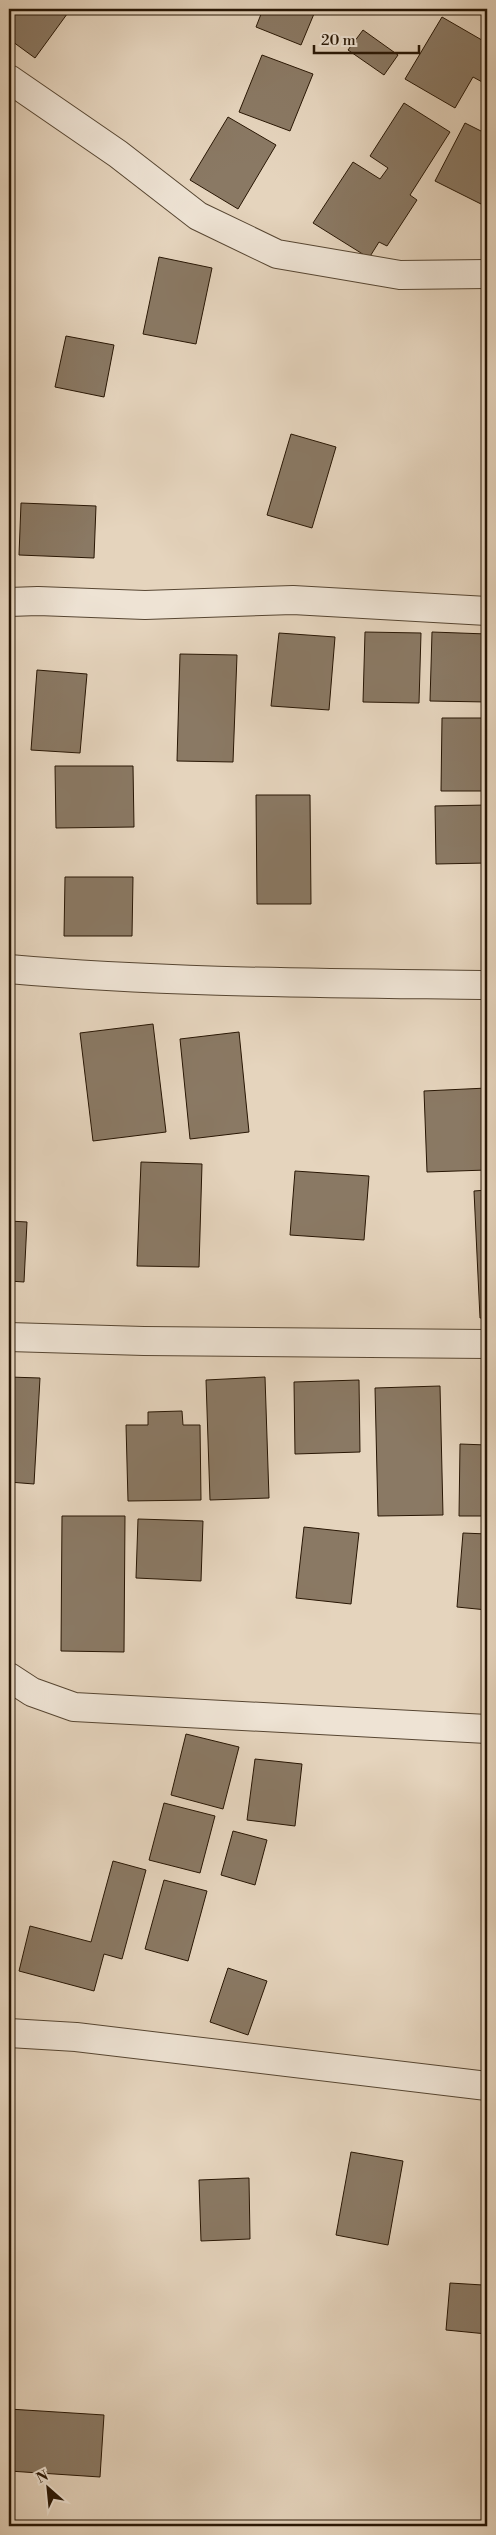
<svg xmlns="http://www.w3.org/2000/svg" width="496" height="2535" font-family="'Libre Bodoni',serif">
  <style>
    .building { fill: #8a7964; stroke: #281604 }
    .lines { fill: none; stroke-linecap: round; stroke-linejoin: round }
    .minor-casing { stroke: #574632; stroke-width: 30 }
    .minor { stroke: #eee3d4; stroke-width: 28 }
  </style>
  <rect width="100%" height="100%" fill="#e5d4bd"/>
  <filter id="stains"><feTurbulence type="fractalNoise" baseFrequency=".004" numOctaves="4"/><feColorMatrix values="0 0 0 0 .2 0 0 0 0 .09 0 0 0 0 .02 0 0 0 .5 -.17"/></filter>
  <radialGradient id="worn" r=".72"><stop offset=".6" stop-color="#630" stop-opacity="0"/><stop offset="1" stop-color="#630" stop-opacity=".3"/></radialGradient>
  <!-- building -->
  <path class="building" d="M 9,9 L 68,9 L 70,10 L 35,58 L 9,39 Z
    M 263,9 L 316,9 L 301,45 L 256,27 Z
    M 442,17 L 487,43 L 487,76 L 484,83 L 473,77 L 455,108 L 405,79 Z
    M 363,30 L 398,55 L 384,75 L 348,50 Z
    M 262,55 L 313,74 L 290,131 L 239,112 Z
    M 404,103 L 450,132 L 410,195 L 417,200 L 387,246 L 379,242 L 369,258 L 313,223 L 353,162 L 380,179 L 388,168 L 370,156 Z
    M 228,117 L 276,145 L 238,209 L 190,180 Z
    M 465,123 L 487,134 L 487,207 L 435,181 Z
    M 159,257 L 212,268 L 196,344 L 143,334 Z
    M 66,336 L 114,345 L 104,397 L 55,387 Z
    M 291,434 L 336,447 L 312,528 L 267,515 Z
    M 21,503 L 96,506 L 94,558 L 19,555 Z
    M 365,632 L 421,633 L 419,703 L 363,702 Z
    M 432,632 L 487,634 L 487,702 L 430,701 Z
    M 279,633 L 335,637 L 329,710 L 271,706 Z
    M 180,654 L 237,655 L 233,762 L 177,761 Z
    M 37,670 L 87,674 L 80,753 L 31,750 Z
    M 442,718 L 487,718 L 487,791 L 441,791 Z
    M 55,766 L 133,766 L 134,827 L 56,828 Z
    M 256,795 L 310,795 L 311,904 L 257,904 Z
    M 487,805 L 487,863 L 436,864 L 435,806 Z
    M 65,877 L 133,877 L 132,936 L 64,936 Z
    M 153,1024 L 166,1132 L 93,1141 L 80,1033 Z
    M 239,1032 L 249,1132 L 190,1139 L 180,1039 Z
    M 487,1088 L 487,1170 L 427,1172 L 424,1091 Z
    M 141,1162 L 202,1164 L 199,1267 L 137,1266 Z
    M 295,1171 L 369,1176 L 364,1240 L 290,1235 Z
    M 487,1190 L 487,1318 L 480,1318 L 474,1191 Z
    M 9,1221 L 27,1222 L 24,1282 L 9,1281 Z
    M 9,1377 L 40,1378 L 34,1484 L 9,1482 Z
    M 265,1377 L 269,1498 L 210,1500 L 206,1380 Z
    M 359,1380 L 360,1452 L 295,1454 L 294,1382 Z
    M 440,1386 L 443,1515 L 378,1516 L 375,1388 Z
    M 182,1411 L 183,1425 L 200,1425 L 201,1500 L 128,1501 L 126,1425 L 148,1425 L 148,1412 Z
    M 460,1444 L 487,1445 L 487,1516 L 459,1516 Z
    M 62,1516 L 125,1516 L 124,1652 L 61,1651 Z
    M 138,1519 L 203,1521 L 201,1581 L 136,1578 Z
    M 304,1527 L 359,1533 L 351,1604 L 296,1598 Z
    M 463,1533 L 487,1534 L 487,1610 L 457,1607 Z
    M 186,1734 L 239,1747 L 223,1809 L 171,1795 Z
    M 255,1759 L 302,1764 L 295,1826 L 247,1820 Z
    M 164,1803 L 215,1816 L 200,1873 L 149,1860 Z
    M 233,1831 L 267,1840 L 255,1885 L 221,1875 Z
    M 113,1861 L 146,1870 L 122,1959 L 104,1954 L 94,1991 L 19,1971 L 30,1926 L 91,1942 Z
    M 164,1880 L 207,1891 L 188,1961 L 145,1949 Z
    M 228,1968 L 267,1981 L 248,2035 L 210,2022 Z
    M 351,2152 L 403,2161 L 388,2245 L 336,2235 Z
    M 249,2178 L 250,2239 L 201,2241 L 199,2180 Z
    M 484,2268 L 487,2268 L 487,2334 L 446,2330 L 450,2283 L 483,2285 Z
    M 9,2409 L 104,2415 L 100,2477 L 9,2471 Z"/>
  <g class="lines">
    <!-- minor casing -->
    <g class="minor-casing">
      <path id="minor" d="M 9,79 L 118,154 L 198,216 L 277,254 L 400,275 L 487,274
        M 9,602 L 38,601 L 145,605 L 293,600 L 487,611
        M 9,969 C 167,983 328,983 487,985
        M 9,1337 L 144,1341 L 487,1344
        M 9,1677 L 32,1692 L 74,1707 L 487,1729
        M 9,2033 L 76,2037 L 487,2086"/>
    </g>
    <!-- minor -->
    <use href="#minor" class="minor"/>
  </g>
  <!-- margin -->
  <rect width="496" height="2535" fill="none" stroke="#e5d4bd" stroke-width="30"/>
  <rect x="10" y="10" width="476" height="2515" fill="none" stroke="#281604" stroke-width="2.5"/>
  <rect x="15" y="15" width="466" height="2505" fill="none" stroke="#281604"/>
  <!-- north arrow -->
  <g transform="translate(48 2488) rotate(333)" stroke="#eee3d4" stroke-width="4" paint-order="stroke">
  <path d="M0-4L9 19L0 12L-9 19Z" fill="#281604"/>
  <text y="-8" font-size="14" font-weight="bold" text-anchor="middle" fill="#281604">N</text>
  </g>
  <!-- scale -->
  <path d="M314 45v8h105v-8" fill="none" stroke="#281604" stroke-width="2.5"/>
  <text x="321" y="45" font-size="15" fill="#281604" stroke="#eee3d4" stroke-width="4" paint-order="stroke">20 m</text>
  <rect width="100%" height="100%" filter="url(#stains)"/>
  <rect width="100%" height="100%" fill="url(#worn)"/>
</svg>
